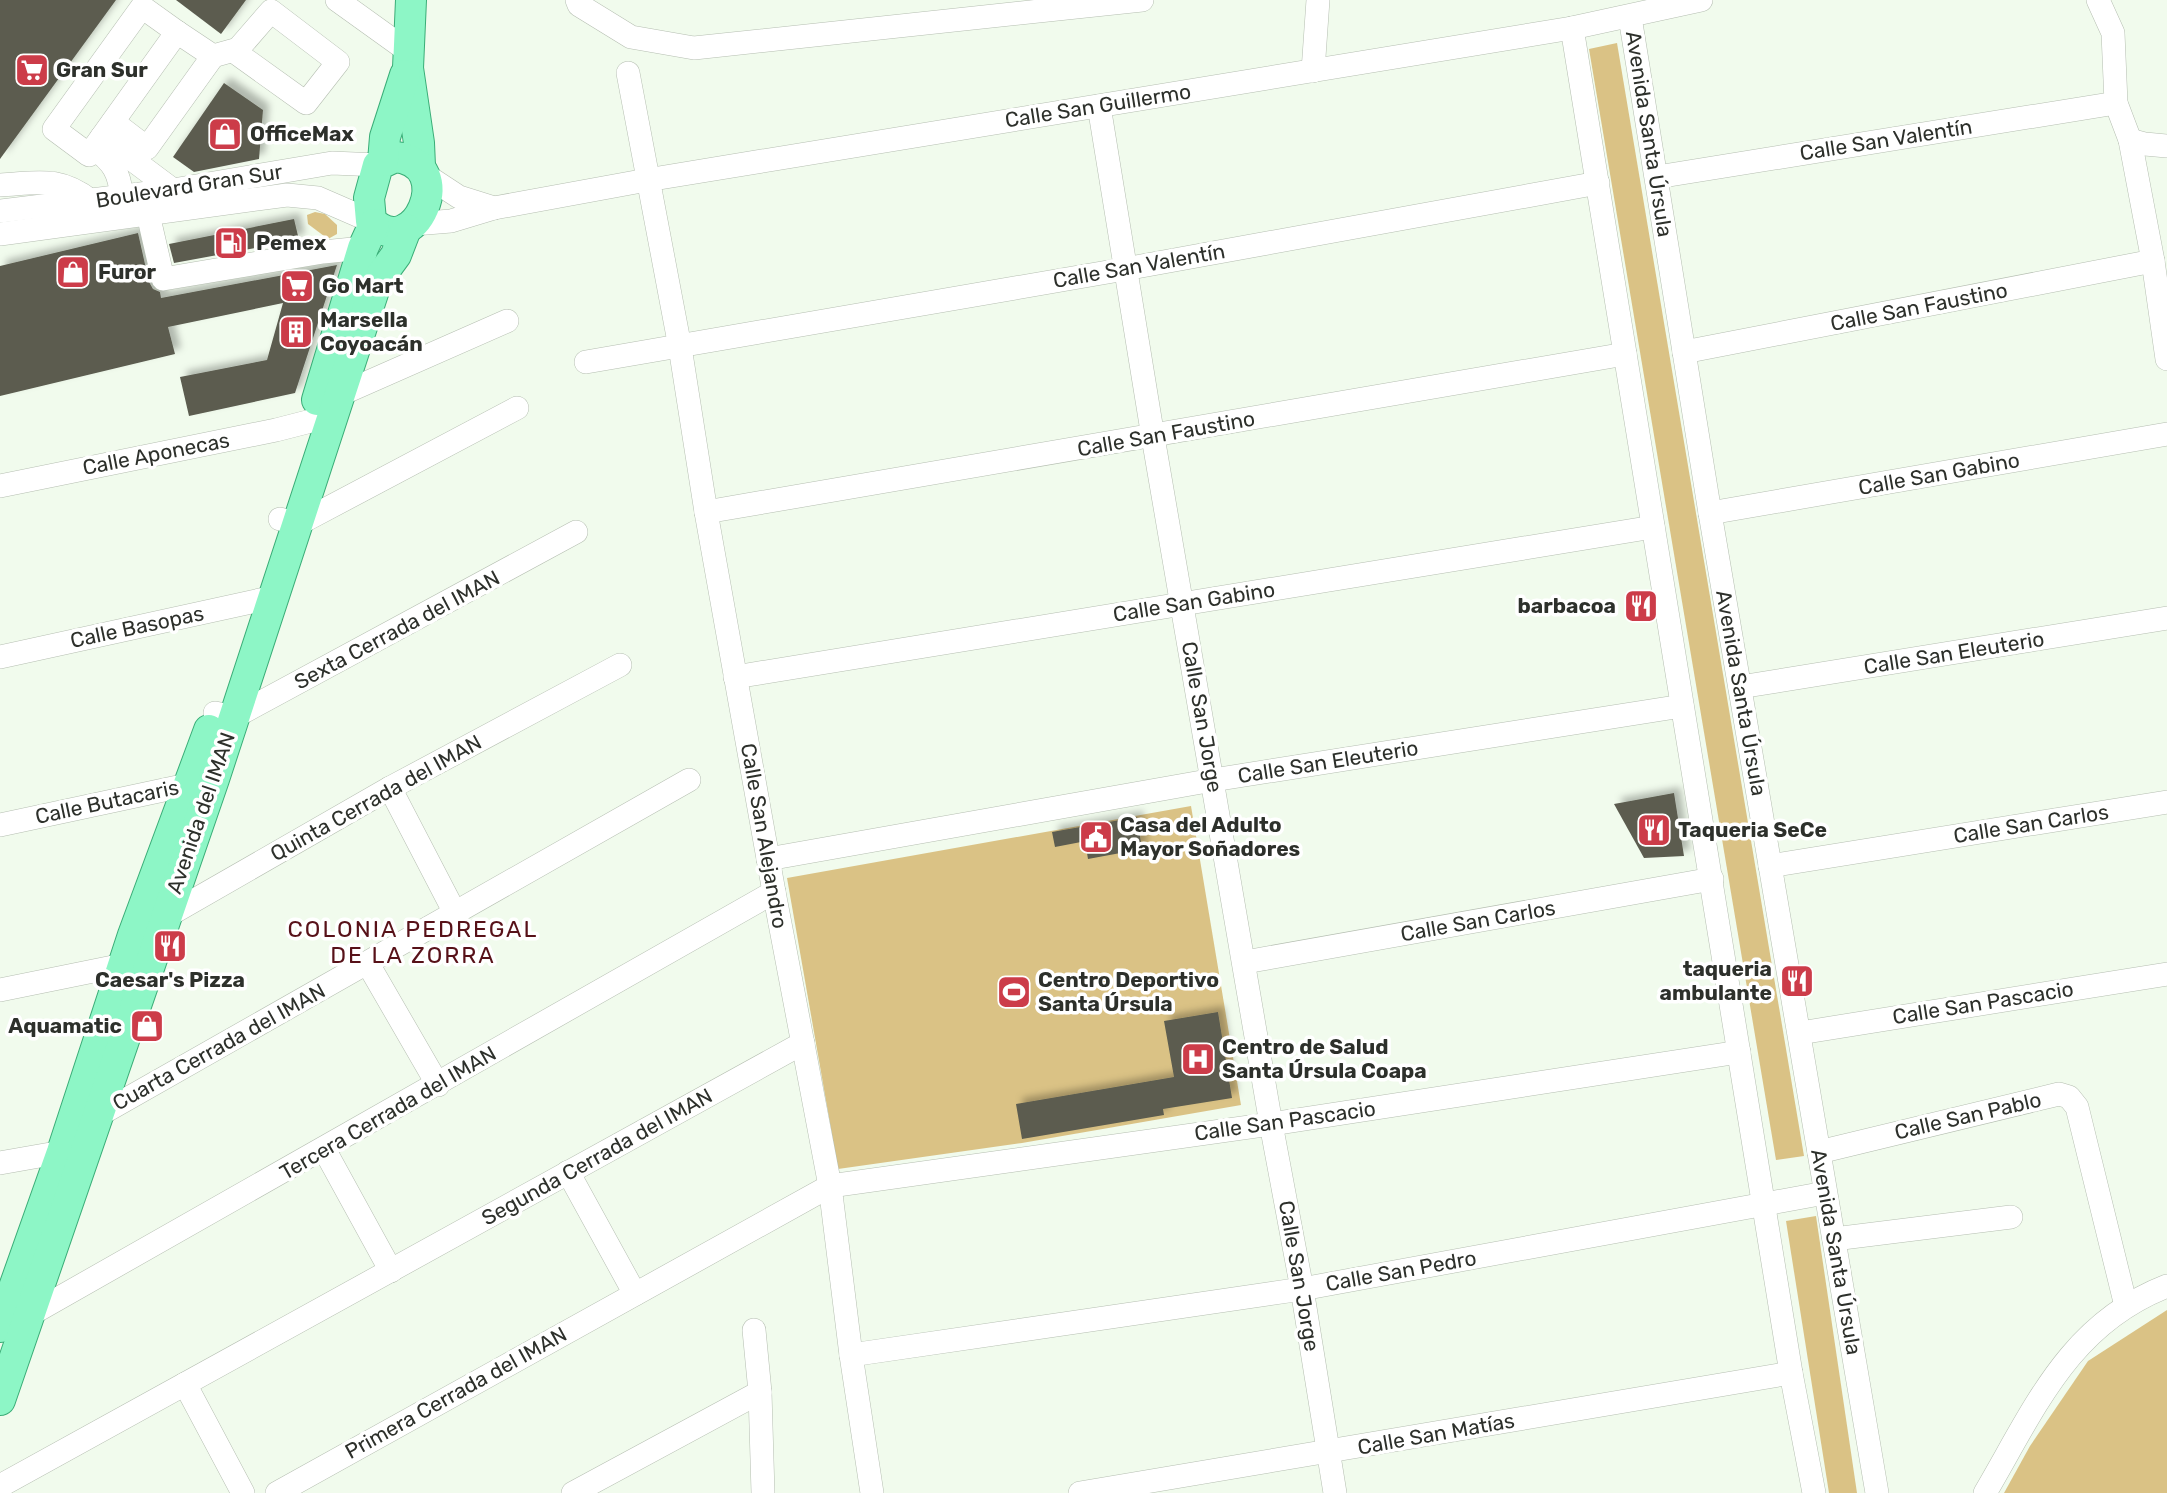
<svg xmlns="http://www.w3.org/2000/svg" width="2167" height="1493" viewBox="0 0 2167 1493" font-family="Rubik,sans-serif">
	<defs>
		<filter id="shadow"><feDropShadow dx="6" dy="-6" stdDeviation="3.5" flood-color="#0004"/></filter>
	</defs>
	<rect width="100%" height="100%" fill="#f1fbed"/>
	<g fill="#dac285">
		<path d="M 1617,43 L 1804,1156 L 1776,1160 L 1589,49 Z"/>
		<path d="M 315,212 L 325,214 L 337,225 L 337,234 L 328,239 L 308,224 L 307,215 Z"/>
		<path d="M 1191,806 L 1241,1105 L 1022,1143 L 838,1169 L 787,878 Z"/>
		<path d="M 1816,1216 L 1857,1493 L 1829,1493 L 1786,1221 Z"/>
		<path d="M 2167,1310 L 2167,1493 L 2004,1493 L 2030,1446 L 2088,1361 Z"/>
	</g>
	<g fill="#5b5c4f" filter="url(#shadow)">
		<path d="M 0,0 L 116,0 L 0,159 Z"/>
		<path d="M 176,0 L 246,0 L 221,34 Z"/>
		<path d="M 224,83 L 263,110 L 259,159 L 194,172 L 173,157 Z"/>
		<path d="M 294,219 L 299,240 L 174,263 L 169,244 Z"/>
		<path d="M 138,233 L 149,282 L 153,289 L 160,292 L 161,298 L 337,265 L 295,393 L 189,416 L 180,377 L 267,360 L 283,303 L 168,327 L 175,354 L 0,396 L 0,266 Z"/>
		<path d="M 1674,793 L 1684,856 L 1644,858 L 1614,804 Z"/>
		<path d="M 1137,817 L 1142,849 L 1088,859 L 1086,847 L 1082,847 L 1081,842 L 1055,847 L 1052,832 Z"/>
		<path d="M 1218,1012 L 1232,1098 L 1163,1109 L 1164,1115 L 1022,1139 L 1016,1104 L 1174,1077 L 1164,1021 Z"/>
	</g>
	<g fill="none" stroke-linecap="round" stroke-linejoin="round">
		<g stroke="#b5beb1" stroke-width="24">
			<g id="minor">
				<path d="M 337,0 L 408,51"/>
				<path d="M 577,0 L 579,5 L 631,37 L 694,48 L 1142,0"/>
				<path d="M 2098,0 L 2113,33 L 2116,103 L 2130,140 L 2153,261 L 2167,359"/>
				<path d="M 142,7 L 177,32 L 89,155 L 54,129 Z"/>
				<path d="M 1630,17 L 1710,513 L 1877,1493"/>
				<path d="M 1572,28 L 1791,1373 L 1814,1493"/>
				<path d="M 177,32 L 213,56 L 238,49 L 271,11 L 338,62 L 306,103 L 239,55 L 238,49"/>
				<path d="M 1313,71 L 1318,0"/>
				<path d="M 628,73 L 680,347 L 706,512 L 774,892 L 830,1186 L 851,1355 L 872,1493"/>
				<path d="M 1099,106 L 1153,437 L 1271,1124 L 1302,1289 L 1335,1493"/>
				<path d="M 113,122 L 147,148 L 213,56"/>
				<path d="M 102,137 L 173,190"/>
				<path d="M 2130,140 L 2145,144 L 2167,146"/>
				<path d="M 94,148 C 114,163 119,172 122,197"/>
				<path d="M 424,174 L 459,197 L 494,208"/>
				<path d="M 1657,177 L 2116,103"/>
				<path d="M 0,185 C 38,183 59,176 91,201"/>
				<path d="M 0,211 L 173,190 L 332,163 L 378,165"/>
				<path d="M 148,214 L 163,279 L 323,252 L 363,248"/>
				<path d="M 414,224 L 451,221 L 494,208 L 647,180 L 1572,28 L 1701,0"/>
				<path d="M 0,234 L 287,195 L 318,198 L 371,221"/>
				<path d="M 1684,352 L 2153,261"/>
				<path d="M 586,362 L 1125,269 L 1598,183"/>
				<path d="M 0,486 L 276,430 L 311,421 L 339,395 L 507,321"/>
				<path d="M 706,512 L 1625,354"/>
				<path d="M 1710,513 L 2167,434"/>
				<path d="M 280,519 L 298,524 L 517,408"/>
				<path d="M 0,657 L 274,597"/>
				<path d="M 735,677 L 1653,527"/>
				<path d="M 1740,687 L 2167,618"/>
				<path d="M 215,713 L 234,717 L 576,532"/>
				<path d="M 390,788 L 455,913"/>
				<path d="M 0,825 L 201,782"/>
				<path d="M 768,859 L 1213,780 L 1682,706"/>
				<path d="M 1770,866 L 2167,802"/>
				<path d="M 160,920 L 390,788 L 620,665"/>
				<path d="M 1245,962 L 1712,879"/>
				<path d="M 368,964 L 438,1085"/>
				<path d="M 0,990 L 123,965 L 137,968"/>
				<path d="M 1800,1033 L 2167,974"/>
				<path d="M 91,1114 L 97,1116 L 689,780"/>
				<path d="M 324,1149 L 391,1271"/>
				<path d="M 1819,1152 L 2059,1094 L 2069,1097 L 2077,1107 L 2126,1306"/>
				<path d="M 0,1163 L 62,1152 L 76,1156"/>
				<path d="M 568,1172 L 635,1294"/>
				<path d="M 1834,1239 L 2011,1217"/>
				<path d="M 24,1318 L 774,892"/>
				<path d="M 754,1330 L 760,1392 L 763,1493"/>
				<path d="M 851,1355 L 1302,1289 L 1825,1193"/>
				<path d="M 185,1384 L 243,1493"/>
				<path d="M 0,1486 L 803,1043"/>
				<path d="M 277,1493 L 830,1186 L 1271,1124 L 1739,1052"/>
				<path d="M 573,1493 L 760,1392"/>
				<path d="M 1080,1493 L 1791,1373"/>
				<path d="M 1985,1493 C 2035,1408 2069,1324 2167,1286"/>
			</g>
		</g>
		<g stroke="#3aad77" stroke-width="32">
			<g id="major">
				<path d="M 411,0 L 408,68 L 419,143 L 420,166"/>
				<path d="M 395,157 C 460,163 414,265 371,221 L 369,198 L 378,165 Z"/>
				<path d="M 383,161 L 385,137 L 405,75"/>
				<path d="M 317,400 L 363,248 L 374,224"/>
				<path d="M 0,1327 L 62,1152 L 133,935 L 209,730"/>
				<path d="M 0,1400 L 214,779 L 377,281 L 396,255 L 406,229"/>
			</g>
		</g>
		<use href="#minor" stroke="#fff" stroke-width="23"/>
		<use href="#major" stroke="#8df6c6" stroke-width="30"/>
	</g>
	<defs>
		<g id="supermarket-square" transform="scale(1.75)"><rect x="-9" y="-9" width="18" height="18" rx="4" fill="#cc3c49" stroke="#fff"/><path d="M-6-5.5h2.5l.6 2H6L4.5 2H-2.5L-4.4-4H-6ZM-1.5 3.2a1.3 1.3 0 1 0 .1 0ZM3 3.2a1.3 1.3 0 1 0 .1 0Z" fill="#fff"/></g>
		<g id="shop-square" transform="scale(1.75)"><rect x="-9" y="-9" width="18" height="18" rx="4" fill="#cc3c49" stroke="#fff"/><path d="M-5-2.5h2.3a2.7 3.5 0 0 1 5.4 0H5L5.5 6h-11ZM-1.5-2.5h3a1.5 2.3 0 0 0-3 0Z" fill="#fff"/></g>
		<g id="fuel-square" transform="scale(1.75)"><rect x="-9" y="-9" width="18" height="18" rx="4" fill="#cc3c49" stroke="#fff"/><path d="M-5.5-6h7V0h2V4h1.3V-2.5L3-4.5l.8-.8L6-3V5H2.5V1h-1V6h-7ZM-4.2-4.7v3.2H.2V-4.7Z" fill="#fff"/></g>
		<g id="building-square" transform="scale(1.75)"><rect x="-9" y="-9" width="18" height="18" rx="4" fill="#cc3c49" stroke="#fff"/><path d="M-4-6H4V6H1V3H-1V6H-4ZM-2.5-4.3h1.7v1.8h-1.7ZM.8-4.3h1.7v1.8H.8ZM-2.5-1h1.7V.8h-1.7ZM.8-1h1.7V.8H.8Z" fill="#fff"/></g>
		<g id="restaurant-square" transform="scale(1.75)"><rect x="-9" y="-9" width="18" height="18" rx="4" fill="#cc3c49" stroke="#fff"/><path d="M-5-6h1v4h1v-4h1v4h1v-4h1v5L-1.5 .5V6h-2V.5L-5-1ZM5-6V6H3V1.5H1.5Q1.5-4 5-6Z" fill="#fff"/></g>
		<g id="civic-square" transform="scale(1.75)"><rect x="-9" y="-9" width="18" height="18" rx="4" fill="#cc3c49" stroke="#fff"/><path d="M-.6-6.5H3V-4.5H.6V-3L4-1V1h2V6H-6V1h2V-1L-.6-3ZM-1.2 2.5V6h2.4V2.5Z" fill="#fff"/></g>
		<g id="stadium-square" transform="scale(1.75)"><rect x="-9" y="-9" width="18" height="18" rx="4" fill="#cc3c49" stroke="#fff"/><path d="M0-5a6.5 5 0 1 0 0 10a6.5 5 0 1 0 0-10ZM-3.5-1.8h7v3.6h-7Z" fill="#fff"/></g>
		<g id="hospital-square" transform="scale(1.75)"><rect x="-9" y="-9" width="18" height="18" rx="4" fill="#cc3c49" stroke="#fff"/><path d="M-5-5h3v3.5h4V-5h3V5h-3V1.5h-4V5h-3Z" fill="#fff"/></g>
	</defs>
	<g fill-rule="evenodd">
		<use href="#supermarket-square" x="32" y="70"/>
		<use href="#shop-square" x="225" y="134"/>
		<use href="#fuel-square" x="231" y="243"/>
		<use href="#shop-square" x="73" y="272"/>
		<use href="#supermarket-square" x="297" y="286"/>
		<use href="#building-square" x="296" y="332"/>
		<use href="#restaurant-square" x="1641" y="606"/>
		<use href="#restaurant-square" x="1654" y="830"/>
		<use href="#civic-square" x="1096" y="837"/>
		<use href="#restaurant-square" x="170" y="946"/>
		<use href="#restaurant-square" x="1797" y="981"/>
		<use href="#stadium-square" x="1014" y="992"/>
		<use href="#shop-square" x="147" y="1026"/>
		<use href="#hospital-square" x="1198" y="1059"/>
	</g>
	<g text-anchor="middle" stroke-width="7" stroke-linejoin="round" paint-order="stroke">
		<g font-size="21" font-weight="bold" fill="#2d302b" stroke="#fff" text-anchor="start">
			<text x="56" y="77">Gran Sur</text>
			<text x="250" y="141">OfficeMax</text>
			<text x="256" y="250">Pemex</text>
			<text x="98" y="279">Furor</text>
			<text x="322" y="293">Go Mart</text>
			<text x="320" y="327">Marsella<tspan x="320" dy="24">Coyoacán</tspan></text>
			<text x="1616" y="613" text-anchor="end">barbacoa</text>
			<text x="1120" y="832">Casa del Adulto<tspan x="1120" dy="24">Mayor Soñadores</tspan></text>
			<text x="1678" y="837">Taqueria SeCe</text>
			<text x="1772" y="976" text-anchor="end">taqueria<tspan x="1772" dy="24">ambulante</tspan></text>
			<text x="170" y="987" text-anchor="middle">Caesar's Pizza</text>
			<text x="1038" y="987">Centro Deportivo<tspan x="1038" dy="24">Santa Úrsula</tspan></text>
			<text x="122" y="1033" text-anchor="end">Aquamatic</text>
			<text x="1222" y="1054">Centro de Salud<tspan x="1222" dy="24">Santa Úrsula Coapa</tspan></text>
		</g>
		<g font-size="21" fill="#2d302b" stroke="#fff">
			<text transform="translate(1098 106) rotate(-9)" y="7">Calle San Guillermo</text>
			<text transform="translate(1649 134) rotate(81)" y="7">Avenida Santa Úrsula</text>
			<text transform="translate(1886 140) rotate(-9)" y="7">Calle San Valentín</text>
			<text transform="translate(189 186) rotate(-9)" y="7">Boulevard Gran Sur</text>
			<text transform="translate(1139 266) rotate(-10)" y="7">Calle San Valentín</text>
			<text transform="translate(1919 307) rotate(-11)" y="7">Calle San Faustino</text>
			<text transform="translate(1166 434) rotate(-10)" y="7">Calle San Faustino</text>
			<text transform="translate(156 454) rotate(-11)" y="7">Calle Aponecas</text>
			<text transform="translate(1939 474) rotate(-10)" y="7">Calle San Gabino</text>
			<text transform="translate(1194 602) rotate(-9)" y="7">Calle San Gabino</text>
			<text transform="translate(137 627) rotate(-12)" y="7">Calle Basopas</text>
			<text transform="translate(397 630) rotate(-28)" y="7">Sexta Cerrada del IMAN</text>
			<text transform="translate(1954 653) rotate(-9)" y="7">Calle San Eleuterio</text>
			<text transform="translate(1741 693) rotate(80)" y="7">Avenida Santa Úrsula</text>
			<text transform="translate(1202 717) rotate(80)" y="7">Calle San Jorge</text>
			<text transform="translate(1328 762) rotate(-9)" y="7">Calle San Eleuterio</text>
			<text transform="translate(376 798) rotate(-29)" y="7">Quinta Cerrada del IMAN</text>
			<text transform="translate(107 802) rotate(-12)" y="7">Calle Butacaris</text>
			<text transform="translate(201 813) rotate(-71)" y="7">Avenida del IMAN</text>
			<text transform="translate(2031 824) rotate(-9)" y="7">Calle San Carlos</text>
			<text transform="translate(764 836) rotate(80)" y="7">Calle San Alejandro</text>
			<text transform="translate(1478 921) rotate(-10)" y="7">Calle San Carlos</text>
			<text transform="translate(1983 1003) rotate(-9)" y="7">Calle San Pascacio</text>
			<text transform="translate(219 1047) rotate(-29)" y="7">Cuarta Cerrada del IMAN</text>
			<text transform="translate(388 1113) rotate(-30)" y="7">Tercera Cerrada del IMAN</text>
			<text transform="translate(1968 1116) rotate(-13)" y="7">Calle San Pablo</text>
			<text transform="translate(1285 1121) rotate(-8)" y="7">Calle San Pascacio</text>
			<text transform="translate(597 1157) rotate(-29)" y="7">Segunda Cerrada del IMAN</text>
			<text transform="translate(1836 1252) rotate(80)" y="7">Avenida Santa Úrsula</text>
			<text transform="translate(1401 1271) rotate(-10)" y="7">Calle San Pedro</text>
			<text transform="translate(1299 1276) rotate(80)" y="7">Calle San Jorge</text>
			<text transform="translate(456 1393) rotate(-29)" y="7">Primera Cerrada del IMAN</text>
			<text transform="translate(1436 1434) rotate(-10)" y="7">Calle San Matías</text>
		</g>
		<g font-size="23" letter-spacing="2" fill="#571118" stroke="#fff">
			<text x="413" y="937">COLONIA PEDREGAL<tspan x="413" dy="26">DE LA ZORRA</tspan></text>
		</g>
	</g>
</svg>
